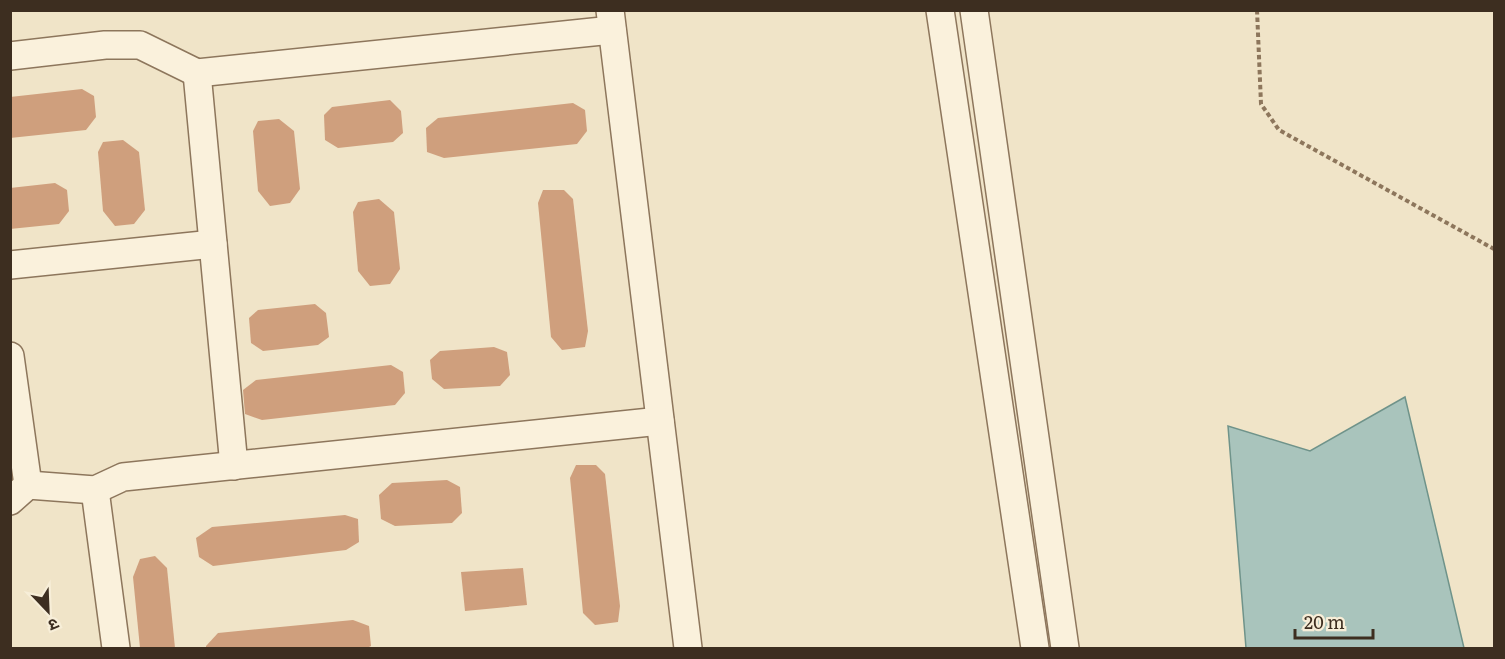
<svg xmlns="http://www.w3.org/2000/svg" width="1505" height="659" viewBox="0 0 1505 659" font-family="Literata,'Noto Sans Devanagari',serif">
	<rect width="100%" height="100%" fill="#f0e4c8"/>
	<path fill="#a9c4bc" stroke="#6f938a" stroke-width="1.5" d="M 1405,397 L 1464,648 L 1246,648 L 1228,426 L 1310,451 Z"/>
	<g fill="#cf9f7d">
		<path d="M 82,89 L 94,96 L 96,117 L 86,130 L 10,138 L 10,97 Z"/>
		<path d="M 390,100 L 401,111 L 403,133 L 393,142 L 338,148 L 325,140 L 324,115 L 332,107 Z"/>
		<path d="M 573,103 L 585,110 L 587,131 L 577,144 L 444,158 L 427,152 L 426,128 L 438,118 Z"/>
		<path d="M 279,119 L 294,131 L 300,189 L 290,203 L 270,206 L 258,191 L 253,131 L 258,121 Z"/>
		<path d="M 123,140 L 139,152 L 145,210 L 134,224 L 115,226 L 103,211 L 98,152 L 103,142 Z"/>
		<path d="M 55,183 L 67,190 L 69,211 L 59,224 L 10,229 L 10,188 Z"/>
		<path d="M 543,190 L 564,190 L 573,199 L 588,331 L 585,347 L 562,350 L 551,337 L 538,203 Z"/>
		<path d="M 379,199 L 394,212 L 400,269 L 390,284 L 370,286 L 358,271 L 353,212 L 358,202 Z"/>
		<path d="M 315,304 L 326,313 L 329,337 L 318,345 L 263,351 L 251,343 L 249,318 L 258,310 Z"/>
		<path d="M 494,347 L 507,352 L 510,375 L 500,386 L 444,389 L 432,379 L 430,360 L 440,351 Z"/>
		<path d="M 391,365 L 403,372 L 405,393 L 395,405 L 262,420 L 245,414 L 243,390 L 256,380 Z"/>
		<path d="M 576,465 L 596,465 L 605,474 L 620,606 L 618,622 L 595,625 L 583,613 L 570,478 Z"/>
		<path d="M 447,480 L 460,487 L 462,513 L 452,523 L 395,526 L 381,519 L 379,495 L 392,483 Z"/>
		<path d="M 345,515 L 358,519 L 359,542 L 346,550 L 213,566 L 199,557 L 196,538 L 212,527 Z"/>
		<path d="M 155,556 L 167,568 L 175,648 L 140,648 L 133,577 L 140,559 Z"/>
		<path d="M 523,568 L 527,605 L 465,611 L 461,572 Z"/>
		<path d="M 353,620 L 369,626 L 371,646 L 367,648 L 206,648 L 206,646 L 218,633 Z"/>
	</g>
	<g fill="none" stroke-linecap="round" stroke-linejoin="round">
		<g stroke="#8d765c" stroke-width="30">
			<g id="minor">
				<path d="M 610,10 L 688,648"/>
				<path d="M 940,10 L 1035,648"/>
				<path d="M 974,10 L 1065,648"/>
				<path d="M 10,56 L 105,45 L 140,45 L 197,73 L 612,30"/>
				<path d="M 197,73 L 234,466"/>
				<path d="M 10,265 L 213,244"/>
				<path d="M 10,356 L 28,485"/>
				<path d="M 95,490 L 116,648"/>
				<path d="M 10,501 L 28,485 L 95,490 L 123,477 L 660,421"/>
			</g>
		</g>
		<path stroke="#8d765c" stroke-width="4" stroke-dasharray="4.5 3" stroke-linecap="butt" d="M 1257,10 L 1261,104 L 1279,130 L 1494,249"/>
		<use href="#minor" stroke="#faf1dc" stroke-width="27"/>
	</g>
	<rect width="1505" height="659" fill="none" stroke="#3d2e20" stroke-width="24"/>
	<g transform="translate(48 611) rotate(157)" stroke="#f7eed8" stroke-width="4.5" paint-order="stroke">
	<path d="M0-4.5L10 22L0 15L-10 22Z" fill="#3d2e20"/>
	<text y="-9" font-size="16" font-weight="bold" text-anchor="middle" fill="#3d2e20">उ</text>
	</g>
	<path d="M1295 629v9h78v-9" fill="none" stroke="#3d2e20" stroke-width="3"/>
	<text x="1304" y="629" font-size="18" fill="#3d2e20" stroke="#f7eed8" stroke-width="4.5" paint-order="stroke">20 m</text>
</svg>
